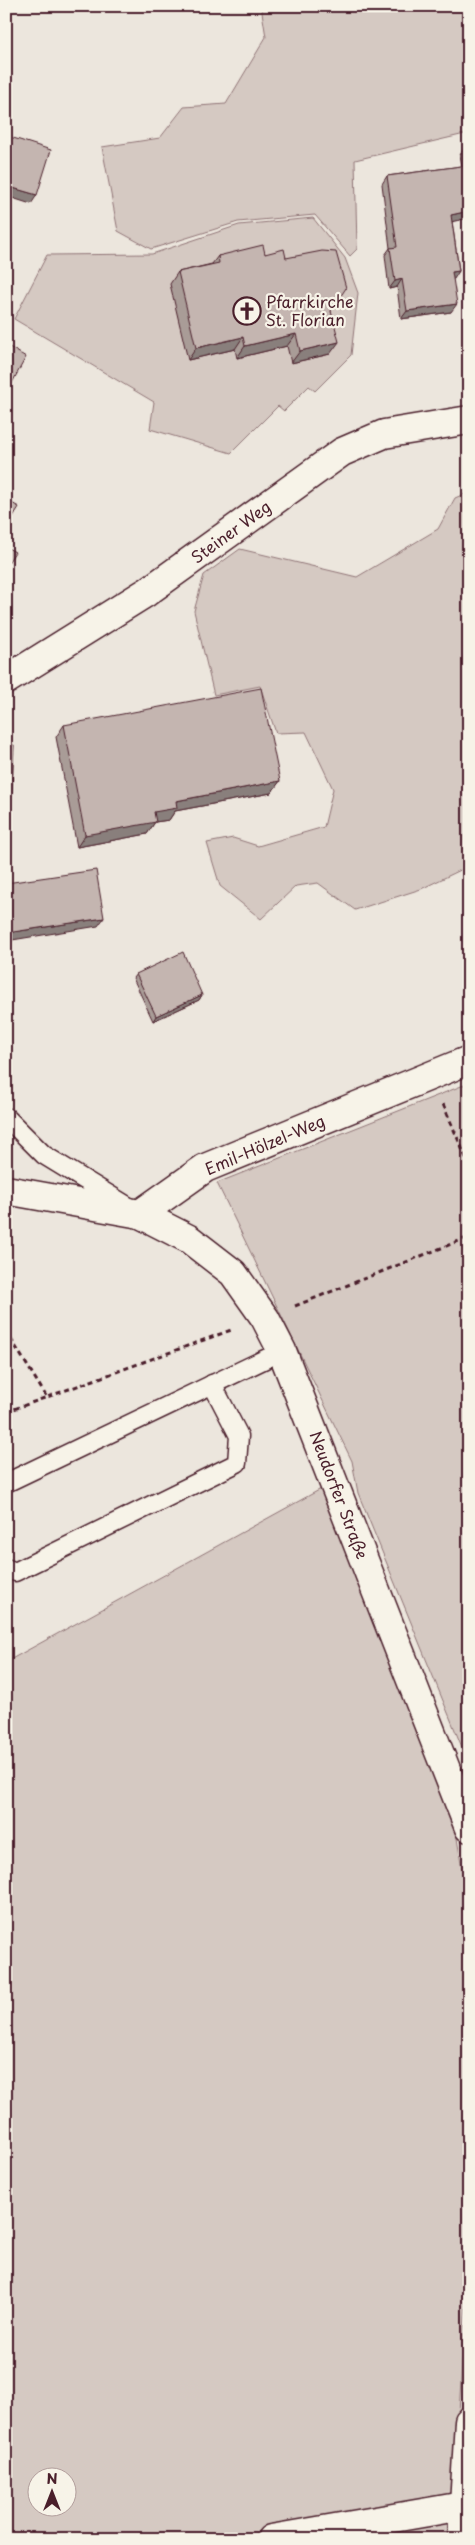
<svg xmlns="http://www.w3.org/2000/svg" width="475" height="2545" viewBox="0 0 475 2545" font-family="'Playpen Sans',sans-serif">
	<rect width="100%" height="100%" fill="#ece6dd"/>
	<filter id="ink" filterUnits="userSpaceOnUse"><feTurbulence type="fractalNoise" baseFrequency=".02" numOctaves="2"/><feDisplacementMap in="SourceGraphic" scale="10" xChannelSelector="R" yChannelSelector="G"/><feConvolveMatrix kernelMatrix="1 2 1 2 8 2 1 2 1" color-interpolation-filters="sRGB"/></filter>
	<g filter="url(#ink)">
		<g fill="#d5c9c2" stroke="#907476" fill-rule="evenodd">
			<path d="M 261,6 L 469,6 L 469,133 L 355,160 L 357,249 L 350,256 L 315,215 L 238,222 L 151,249 L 118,231 L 102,147 L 160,138 L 184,107 L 226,104 L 266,37 Z"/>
			<path d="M 313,218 L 345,258 L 358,293 L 351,355 L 315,391 L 309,386 L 284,411 L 278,406 L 231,453 L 150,429 L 154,402 L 14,319 L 47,255 L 152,254 L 239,225 Z"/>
			<path d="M 469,492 L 469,866 L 421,889 L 355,910 L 318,883 L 296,886 L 261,919 L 220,886 L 207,843 L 233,838 L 258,846 L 324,827 L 333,789 L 306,732 L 276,733 L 260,686 L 214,695 L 194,611 L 204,575 L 240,549 L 357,577 L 438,529 L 455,498 Z"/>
			<path d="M 469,1083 L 469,1769 L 464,1752 L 358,1493 L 352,1461 L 217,1183 Z"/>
			<path d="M 321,1489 L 434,1758 L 456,1832 L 468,1906 L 469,2253 L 451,2539 L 6,2539 L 6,1662 ZM 38,2478 L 68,2478 L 68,2508 L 38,2508 Z"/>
		</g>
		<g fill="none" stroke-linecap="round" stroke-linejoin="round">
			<g stroke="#4a1f2b" stroke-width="21">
				<g id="lane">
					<path d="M 6,1117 L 44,1155 L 129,1207"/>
					<path d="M 6,1483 L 282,1351"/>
					<path d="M 6,1568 L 15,1572 L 237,1463 L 239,1436 L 212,1384"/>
				</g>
			</g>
			<g stroke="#4a1f2b" stroke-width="31">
				<g id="street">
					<path d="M 6,680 L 147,592 L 342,452 L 384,434 L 469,420"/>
					<path d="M 6,1190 L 140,1214 L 189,1239 L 233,1273 L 265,1318 L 282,1351 L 469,1828"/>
					<path d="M 140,1214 L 205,1168 L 469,1060"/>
					<path d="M 271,2539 L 463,2506"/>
					<path d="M 462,2539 L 469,2421"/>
				</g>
			</g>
			<g stroke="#4a1f2b" stroke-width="3" stroke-dasharray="5 4" stroke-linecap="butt">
				<path d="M 443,1104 L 469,1165"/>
				<path d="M 295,1306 L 469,1237"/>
				<path d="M 6,1331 L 46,1396"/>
				<path d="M 6,1412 L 234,1329"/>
			</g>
			<use href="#lane" stroke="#f7f3e8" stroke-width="18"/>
			<use href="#street" stroke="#f7f3e8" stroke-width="28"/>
		</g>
		<g fill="#a99c97" stroke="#4a1f2b">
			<path d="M 469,146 L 469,218 L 452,221 L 459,271 L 453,279 L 451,312 L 401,319 L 397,287 L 389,289 L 385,255 L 390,248 L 382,184 L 387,176 L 462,166 L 460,155 L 465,147 Z"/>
			<path d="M 265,254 L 286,258 L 331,311 L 330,354 L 291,363 L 287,346 L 237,358 L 235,349 L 188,360 L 170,284 L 178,272 L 212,264 L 218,256 Z"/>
			<path d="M 64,725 L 280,781 L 271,793 L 175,811 L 169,820 L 155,822 L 147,834 L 77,847 L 56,737 Z"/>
			<path d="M 136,974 L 202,995 L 199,1000 L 153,1021 L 133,978 Z"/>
		</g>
		<g fill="#897f7b" stroke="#4a1f2b">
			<path d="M 6,186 L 37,195 L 31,204 L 6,196 Z"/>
			<path d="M 469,211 L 469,218 L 446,223 L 451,215 Z"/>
			<path d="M 459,271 L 454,279 L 447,280 L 452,272 Z"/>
			<path d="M 402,279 L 397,287 L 389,289 L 395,281 Z"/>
			<path d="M 457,304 L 451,312 L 401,319 L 407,311 Z"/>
			<path d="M 296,334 L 287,346 L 237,358 L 245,346 Z"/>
			<path d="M 243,337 L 235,349 L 188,360 L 196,348 Z"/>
			<path d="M 339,342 L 330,354 L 291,363 L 300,351 Z"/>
			<path d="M 280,781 L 271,793 L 175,811 L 169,820 L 155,822 L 147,834 L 77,847 L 85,835 L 154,812 L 176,801 Z"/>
			<path d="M 104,918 L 98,926 L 6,941 L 6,935 L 7,933 Z"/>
			<path d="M 202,995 L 199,1000 L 153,1021 L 156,1016 Z"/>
		</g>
		<g fill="#c4b5b0" stroke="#4a1f2b">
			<path d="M 7,136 L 51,150 L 37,195 L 6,186 Z"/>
			<path d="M 469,146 L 469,161 L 465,147 Z"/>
			<path d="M 469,165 L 469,211 L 451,215 L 459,271 L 452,272 L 457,304 L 407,311 L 402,279 L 395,281 L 390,248 L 397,247 L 387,176 Z"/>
			<path d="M 263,245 L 265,254 L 284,249 L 286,258 L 322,251 L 336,252 L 346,288 L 331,311 L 339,342 L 300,351 L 296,334 L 245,346 L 243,337 L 196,348 L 178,272 L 219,263 L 218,256 Z"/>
			<path d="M 6,345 L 26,357 L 6,394 Z"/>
			<path d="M 6,500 L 19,507 L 6,528 Z"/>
			<path d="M 6,547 L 15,552 L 6,566 Z"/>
			<path d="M 261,688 L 280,781 L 176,801 L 177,808 L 154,812 L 156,822 L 85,835 L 64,725 Z"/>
			<path d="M 6,745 L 14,745 L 9,860 L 6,860 Z"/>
			<path d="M 96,870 L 104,918 L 7,933 L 6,926 L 6,883 Z"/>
			<path d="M 183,952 L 202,995 L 156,1016 L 136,974 Z"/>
		</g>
	</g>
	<defs>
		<g id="church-ring" transform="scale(1.4375)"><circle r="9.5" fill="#f7f3e8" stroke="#4a1f2b" stroke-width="1.5"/><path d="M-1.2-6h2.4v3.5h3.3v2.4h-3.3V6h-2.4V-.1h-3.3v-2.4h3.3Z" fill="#4a1f2b"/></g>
	</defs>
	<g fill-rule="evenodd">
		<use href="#church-ring" x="247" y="311"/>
	</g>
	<g text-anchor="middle" stroke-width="4.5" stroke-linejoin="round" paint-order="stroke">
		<g font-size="16" fill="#4a1f2b" stroke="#f7f3e8" text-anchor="start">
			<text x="266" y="308">Pfarrkirche<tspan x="266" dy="18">St. Florian</tspan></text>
		</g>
		<g font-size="16" fill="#4a1f2b" stroke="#f7f3e8">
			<text transform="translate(231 532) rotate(-36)" y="6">Steiner Weg</text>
			<text transform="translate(265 1145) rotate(-23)" y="6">Emil-Hölzel-Weg</text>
			<text transform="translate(339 1495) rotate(69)" y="6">Neudorfer Straße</text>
		</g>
	</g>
	<rect width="475" height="2545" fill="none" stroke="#f7f3e8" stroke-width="25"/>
	<rect x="12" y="12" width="450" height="2520" fill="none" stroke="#4a1f2b" stroke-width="2" filter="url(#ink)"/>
	<g transform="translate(52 2492)"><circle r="24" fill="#f7f3e8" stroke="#b29e9c"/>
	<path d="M0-4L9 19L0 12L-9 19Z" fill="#4a1f2b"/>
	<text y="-8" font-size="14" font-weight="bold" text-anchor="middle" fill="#4a1f2b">N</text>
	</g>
</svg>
